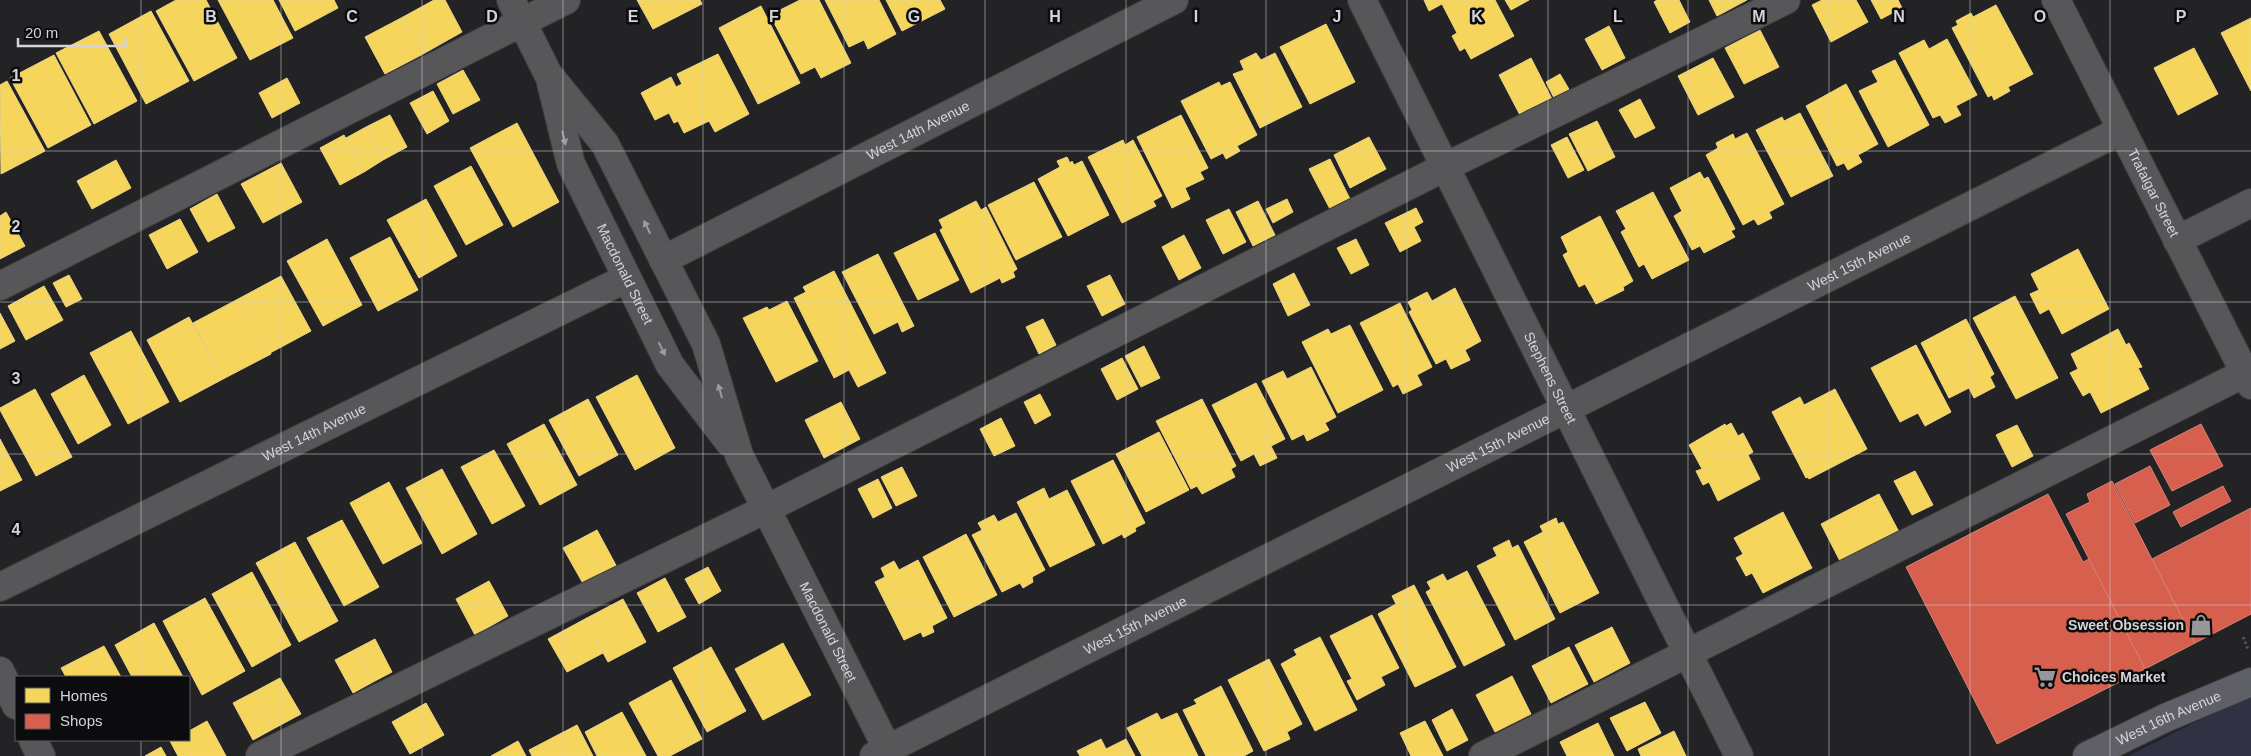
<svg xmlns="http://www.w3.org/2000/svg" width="2251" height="756" viewBox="0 0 2251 756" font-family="Arial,sans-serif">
	<rect width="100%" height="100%" fill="#232326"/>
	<path fill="#303143" d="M 2251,698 L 2251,756 L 2128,756 L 2202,719 Z"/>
	<g fill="#f6d55c" stroke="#ecd582">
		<path d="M 176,0 L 206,0 L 237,58 L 194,81 L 156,11 Z"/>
		<path d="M 218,0 L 273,0 L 293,38 L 250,60 Z"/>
		<path d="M 279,0 L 334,0 L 338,8 L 295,31 Z"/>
		<path d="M 434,0 L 445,0 L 462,32 L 423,54 L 403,17 Z"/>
		<path d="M 637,0 L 700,0 L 702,4 L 653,29 Z"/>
		<path d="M 800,0 L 819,0 L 851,63 L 821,78 L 815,67 L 801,74 L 770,15 Z"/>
		<path d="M 825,0 L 879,0 L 896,34 L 868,49 L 864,40 L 849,47 Z"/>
		<path d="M 886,0 L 940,0 L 945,9 L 902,31 Z"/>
		<path d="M 1424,0 L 1495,0 L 1514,36 L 1471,59 L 1465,48 L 1460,51 L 1452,36 L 1457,33 L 1442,4 L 1429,11 Z"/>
		<path d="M 1505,0 L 1529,0 L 1511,10 Z"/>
		<path d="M 1657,0 L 1679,0 L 1690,22 L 1670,33 L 1654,2 Z"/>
		<path d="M 1709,0 L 1747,0 L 1717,16 Z"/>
		<path d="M 1822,0 L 1856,0 L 1868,22 L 1831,42 L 1812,5 Z"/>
		<path d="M 1871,0 L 1898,0 L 1902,8 L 1881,19 Z"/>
		<path d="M 1996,5 L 2033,74 L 2008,87 L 2010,91 L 1994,100 L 1992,95 L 1988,97 L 1952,28 L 1958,25 L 1956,21 L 1971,13 L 1973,17 Z"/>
		<path d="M 761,6 L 800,83 L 758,104 L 719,28 Z"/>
		<path d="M 151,11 L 189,81 L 146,104 L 109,34 Z"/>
		<path d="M 403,17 L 423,54 L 385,74 L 365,37 Z"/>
		<path d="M 2251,18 L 2251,91 L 2221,33 Z"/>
		<path d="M 1326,24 L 1355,82 L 1310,104 L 1280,47 Z"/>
		<path d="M 1609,26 L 1625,58 L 1602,70 L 1585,39 Z"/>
		<path d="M 1760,30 L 1779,67 L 1744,84 L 1725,48 Z"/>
		<path d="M 99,31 L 137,101 L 94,124 L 56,53 Z"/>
		<path d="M 1947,39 L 1977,95 L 1956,106 L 1961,115 L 1945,123 L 1940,115 L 1933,118 L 1899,53 L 1924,40 L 1929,49 Z"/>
		<path d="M 2194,48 L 2218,94 L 2178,115 L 2154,68 Z"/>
		<path d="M 1256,53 L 1261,60 L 1275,53 L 1302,107 L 1260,128 L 1233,74 L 1244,70 L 1240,61 Z"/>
		<path d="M 718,54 L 749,114 L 715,132 L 709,121 L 684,133 L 678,121 L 674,123 L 669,113 L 655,120 L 641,93 L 671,77 L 676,87 L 682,84 L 677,74 Z"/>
		<path d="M 54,55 L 91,125 L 48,148 L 10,78 Z"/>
		<path d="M 1531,58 L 1553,101 L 1521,117 L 1499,75 Z"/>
		<path d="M 1713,58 L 1734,97 L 1698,115 L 1678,76 Z"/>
		<path d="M 1895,60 L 1929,125 L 1888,147 L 1859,91 L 1878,82 L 1872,71 Z"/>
		<path d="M 463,70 L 480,100 L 453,114 L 437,84 Z"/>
		<path d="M 1560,74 L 1570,91 L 1554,98 L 1546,82 Z"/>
		<path d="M 287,78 L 300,103 L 272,118 L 259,93 Z"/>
		<path d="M 7,81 L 45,151 L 1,174 L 0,85 Z"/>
		<path d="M 1219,82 L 1221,86 L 1230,82 L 1257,135 L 1237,146 L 1240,151 L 1226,159 L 1223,153 L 1211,159 L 1181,101 Z"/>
		<path d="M 1846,84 L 1878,144 L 1858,155 L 1862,162 L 1848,170 L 1844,163 L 1837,166 L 1806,106 Z"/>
		<path d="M 433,91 L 449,121 L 427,134 L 410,103 Z"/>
		<path d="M 1640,99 L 1655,128 L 1635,138 L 1619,110 Z"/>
		<path d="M 1800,113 L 1833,176 L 1791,197 L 1756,130 L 1782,117 L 1784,121 Z"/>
		<path d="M 390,115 L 407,147 L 383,160 L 366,127 Z"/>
		<path d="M 1181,115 L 1208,168 L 1200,172 L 1204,179 L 1185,188 L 1190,199 L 1172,208 L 1137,137 Z"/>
		<path d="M 1597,121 L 1615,157 L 1588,171 L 1569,134 Z"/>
		<path d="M 517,123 L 559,202 L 513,227 L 470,148 Z"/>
		<path d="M 366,127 L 383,160 L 364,172 L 346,138 Z"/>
		<path d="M 1747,133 L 1784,204 L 1769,212 L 1772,218 L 1758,225 L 1754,219 L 1743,225 L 1706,155 L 1718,148 L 1716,143 L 1733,134 L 1735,139 Z"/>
		<path d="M 344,135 L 364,172 L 340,185 L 320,148 Z"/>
		<path d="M 1369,137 L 1386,169 L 1350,188 L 1334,155 Z"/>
		<path d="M 1567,137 L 1584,170 L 1568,178 L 1551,145 Z"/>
		<path d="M 1123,140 L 1125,145 L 1133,140 L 1162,196 L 1153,201 L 1156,206 L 1122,223 L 1088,157 Z"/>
		<path d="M 1067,157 L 1070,163 L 1072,161 L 1074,165 L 1082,161 L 1109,215 L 1068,236 L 1038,179 L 1060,167 L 1057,161 Z"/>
		<path d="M 1330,159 L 1350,199 L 1330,209 L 1309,169 Z"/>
		<path d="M 116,160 L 131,188 L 92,209 L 77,181 Z"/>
		<path d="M 281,163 L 302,202 L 263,223 L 241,184 Z"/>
		<path d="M 471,166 L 503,225 L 466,245 L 434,186 Z"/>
		<path d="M 1700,172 L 1704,179 L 1708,177 L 1735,229 L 1731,231 L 1735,237 L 1704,253 L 1700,246 L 1692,250 L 1674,216 L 1682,211 L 1670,188 Z"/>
		<path d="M 1034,182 L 1062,237 L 1016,260 L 988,205 Z"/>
		<path d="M 1653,192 L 1689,260 L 1652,279 L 1644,264 L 1639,267 L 1621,232 L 1626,229 L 1616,211 Z"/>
		<path d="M 217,194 L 235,228 L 208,242 L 190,209 Z"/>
		<path d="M 426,199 L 457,256 L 419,278 L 387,220 Z"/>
		<path d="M 1287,199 L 1293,212 L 1273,223 L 1266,209 Z"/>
		<path d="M 976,201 L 981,210 L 986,207 L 1017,269 L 1013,272 L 1015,277 L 1002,283 L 1000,278 L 971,293 L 940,230 L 943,228 L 939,220 Z"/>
		<path d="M 1258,201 L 1275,235 L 1253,246 L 1236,212 Z"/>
		<path d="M 1416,208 L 1423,222 L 1414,227 L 1421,241 L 1400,252 L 1385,223 Z"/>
		<path d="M 1229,209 L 1246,242 L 1223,254 L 1206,220 Z"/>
		<path d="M 6,212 L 25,246 L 0,259 L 0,216 Z"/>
		<path d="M 1600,216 L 1633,281 L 1623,287 L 1624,290 L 1596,304 L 1585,284 L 1579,287 L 1563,255 L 1568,252 L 1561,237 Z"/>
		<path d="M 180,219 L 198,252 L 167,269 L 149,235 Z"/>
		<path d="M 935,233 L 959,280 L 918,300 L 894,253 Z"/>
		<path d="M 1184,235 L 1201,268 L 1179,280 L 1162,247 Z"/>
		<path d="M 390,237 L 418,290 L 378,311 L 350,258 Z"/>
		<path d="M 327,239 L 362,305 L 323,326 L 287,261 Z"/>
		<path d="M 1356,239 L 1369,265 L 1351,274 L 1337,248 Z"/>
		<path d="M 2078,249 L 2109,309 L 2062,334 L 2049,309 L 2040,314 L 2030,294 L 2039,290 L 2031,274 Z"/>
		<path d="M 878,254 L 914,326 L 902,332 L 898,322 L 874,334 L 842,272 Z"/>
		<path d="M 834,271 L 886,373 L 858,387 L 849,370 L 834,378 L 794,298 L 806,292 L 803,287 Z"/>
		<path d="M 1294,273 L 1310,305 L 1288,316 L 1273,284 Z"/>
		<path d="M 69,275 L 82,299 L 66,307 L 53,283 Z"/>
		<path d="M 1110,275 L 1125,304 L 1102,316 L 1087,286 Z"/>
		<path d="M 281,276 L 311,331 L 270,353 L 240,298 Z"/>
		<path d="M 44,286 L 63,320 L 26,340 L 8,306 Z"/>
		<path d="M 1455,288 L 1481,341 L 1465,350 L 1470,360 L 1451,369 L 1446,359 L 1436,364 L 1409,312 L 1412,310 L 1408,302 L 1427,292 L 1432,301 Z"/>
		<path d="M 2015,296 L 2058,378 L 2016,399 L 1973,318 Z"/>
		<path d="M 240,298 L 271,354 L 223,379 L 193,323 Z"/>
		<path d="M 787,301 L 818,361 L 776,382 L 743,318 L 767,307 L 769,310 Z"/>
		<path d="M 1400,303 L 1432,367 L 1417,375 L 1422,385 L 1403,394 L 1398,384 L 1393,387 L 1360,323 Z"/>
		<path d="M 0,313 L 15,341 L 0,349 Z"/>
		<path d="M 189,317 L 223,379 L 180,402 L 147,340 Z"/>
		<path d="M 1043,319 L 1056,345 L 1039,354 L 1026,327 Z"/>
		<path d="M 1966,319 L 1994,374 L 1990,377 L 1995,387 L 1974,398 L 1969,388 L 1949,398 L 1921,343 Z"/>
		<path d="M 1350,325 L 1383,390 L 1338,413 L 1302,342 L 1328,329 L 1331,334 Z"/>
		<path d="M 2118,329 L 2126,345 L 2129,343 L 2142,367 L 2138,368 L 2149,389 L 2101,413 L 2090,392 L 2083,396 L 2070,373 L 2078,369 L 2071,354 Z"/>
		<path d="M 131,331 L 169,402 L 128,424 L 90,353 Z"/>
		<path d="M 1916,345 L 1951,412 L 1925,426 L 1918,413 L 1900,422 L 1871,368 Z"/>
		<path d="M 1144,346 L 1160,378 L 1141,387 L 1125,356 Z"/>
		<path d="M 1122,358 L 1138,389 L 1117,400 L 1101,369 Z"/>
		<path d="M 1311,367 L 1336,417 L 1325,423 L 1329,430 L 1307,441 L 1304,434 L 1292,440 L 1262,381 L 1283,371 L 1287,379 Z"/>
		<path d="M 84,375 L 111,425 L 78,444 L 51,394 Z"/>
		<path d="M 637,375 L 675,448 L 635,470 L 596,397 Z"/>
		<path d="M 1256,383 L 1285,439 L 1271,446 L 1277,458 L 1260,466 L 1254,454 L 1241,461 L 1212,405 Z"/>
		<path d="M 35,389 L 72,457 L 36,476 L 0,410 L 0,408 Z"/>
		<path d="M 1835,389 L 1867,449 L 1809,479 L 1808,477 L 1806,478 L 1772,412 L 1800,397 L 1804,405 Z"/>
		<path d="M 1040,394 L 1051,415 L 1035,424 L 1024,402 Z"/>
		<path d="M 588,399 L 618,455 L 579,476 L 549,420 Z"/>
		<path d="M 1202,399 L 1236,466 L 1231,469 L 1235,477 L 1202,494 L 1197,486 L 1191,489 L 1156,421 Z"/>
		<path d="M 841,402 L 860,439 L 824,458 L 805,420 Z"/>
		<path d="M 1001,418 L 1015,446 L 994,456 L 980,429 Z"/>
		<path d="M 1731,423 L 1738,436 L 1743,433 L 1753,452 L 1748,455 L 1760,479 L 1718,501 L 1709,482 L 1703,485 L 1696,471 L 1702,469 L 1689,445 L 1725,424 L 1726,426 Z"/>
		<path d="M 544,424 L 577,485 L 540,505 L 507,444 Z"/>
		<path d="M 2017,425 L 2033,456 L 2012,467 L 1996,435 Z"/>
		<path d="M 1159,432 L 1189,490 L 1146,512 L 1116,454 Z"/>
		<path d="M 0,439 L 22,480 L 0,491 Z"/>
		<path d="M 494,450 L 525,506 L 492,524 L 461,467 Z"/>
		<path d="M 1113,460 L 1145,523 L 1135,528 L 1136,531 L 1124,538 L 1122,534 L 1103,544 L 1071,481 Z"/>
		<path d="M 902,467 L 917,496 L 896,506 L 881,477 Z"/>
		<path d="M 442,469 L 477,534 L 442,554 L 406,488 Z"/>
		<path d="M 1915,471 L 1933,505 L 1912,515 L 1894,481 Z"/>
		<path d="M 878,479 L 892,508 L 873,518 L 858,489 Z"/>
		<path d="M 389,482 L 422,543 L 383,564 L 350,503 Z"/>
		<path d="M 1044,488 L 1049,499 L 1067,490 L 1095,545 L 1050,567 L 1017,502 Z"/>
		<path d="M 1879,494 L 1899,532 L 1841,563 L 1821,524 Z"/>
		<path d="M 1783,512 L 1812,568 L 1763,593 L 1752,573 L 1746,576 L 1736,558 L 1743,554 L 1734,538 Z"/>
		<path d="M 1016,513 L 1045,570 L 1032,577 L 1033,582 L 1023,588 L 1020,583 L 1002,592 L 972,535 L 982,530 L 978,523 L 994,515 L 998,522 Z"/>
		<path d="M 1556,518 L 1558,524 L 1563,522 L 1599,593 L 1560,613 L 1524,542 L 1543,532 L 1540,526 Z"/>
		<path d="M 342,520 L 379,587 L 344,606 L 307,538 Z"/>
		<path d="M 597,530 L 618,569 L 585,587 L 563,548 Z"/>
		<path d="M 966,534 L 997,595 L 954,617 L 923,557 Z"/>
		<path d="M 1509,540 L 1512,548 L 1518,545 L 1555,619 L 1515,640 L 1477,566 L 1497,556 L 1493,548 Z"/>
		<path d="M 295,542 L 338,621 L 299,642 L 256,563 Z"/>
		<path d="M 918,560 L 947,618 L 932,626 L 934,632 L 923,637 L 921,632 L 904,640 L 875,582 L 885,577 L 881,568 L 894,561 L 899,570 Z"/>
		<path d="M 708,567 L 721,591 L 699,604 L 685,579 Z"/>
		<path d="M 1467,571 L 1505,645 L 1464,666 L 1426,592 L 1431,589 L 1427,582 L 1443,574 L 1447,581 Z"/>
		<path d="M 252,572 L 291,645 L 252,667 L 212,594 Z"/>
		<path d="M 665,578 L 686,617 L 658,632 L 637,593 Z"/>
		<path d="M 489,581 L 508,616 L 475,635 L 456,599 Z"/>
		<path d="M 1414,585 L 1456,667 L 1415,687 L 1378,614 L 1396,604 L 1392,596 Z"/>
		<path d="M 205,598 L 245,671 L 202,695 L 163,621 Z"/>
		<path d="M 623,599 L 646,642 L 608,662 L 585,619 Z"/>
		<path d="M 1372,615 L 1399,668 L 1381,677 L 1385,685 L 1357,700 L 1347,681 L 1352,679 L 1330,636 Z"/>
		<path d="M 585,619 L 603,653 L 567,672 L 548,639 Z"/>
		<path d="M 154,623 L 183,677 L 132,677 L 115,645 Z"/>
		<path d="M 1612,627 L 1630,663 L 1594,682 L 1575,645 Z"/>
		<path d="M 1320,637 L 1357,710 L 1315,731 L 1281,664 L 1297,655 L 1294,650 Z"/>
		<path d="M 375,639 L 392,672 L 373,682 L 356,649 Z"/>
		<path d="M 783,643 L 811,695 L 763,720 L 735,669 Z"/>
		<path d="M 104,646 L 121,677 L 66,677 L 61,668 Z"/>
		<path d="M 711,647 L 746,711 L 707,732 L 673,668 Z"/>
		<path d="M 1569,647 L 1588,684 L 1551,703 L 1532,666 Z"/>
		<path d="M 356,649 L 373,682 L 353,693 L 335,660 Z"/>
		<path d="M 1269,659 L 1302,724 L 1287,732 L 1290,739 L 1264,751 L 1228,680 Z"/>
		<path d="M 1512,676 L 1531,714 L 1495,732 L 1476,695 Z"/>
		<path d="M 280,678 L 301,714 L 273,729 L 254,692 Z"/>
		<path d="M 671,680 L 702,739 L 670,756 L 658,756 L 629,703 Z"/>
		<path d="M 1221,686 L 1253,751 L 1244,756 L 1206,756 L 1183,710 L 1197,704 L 1194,700 Z"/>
		<path d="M 254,692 L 273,729 L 253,740 L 233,703 Z"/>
		<path d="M 1645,702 L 1661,733 L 1627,751 L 1610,718 Z"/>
		<path d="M 426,703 L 444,735 L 410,754 L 392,722 Z"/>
		<path d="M 1452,709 L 1468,740 L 1447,751 L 1432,720 Z"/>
		<path d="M 622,712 L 646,756 L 597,756 L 585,732 Z"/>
		<path d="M 1157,713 L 1161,720 L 1177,713 L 1198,756 L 1142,756 L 1127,728 Z"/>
		<path d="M 207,721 L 226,756 L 178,756 L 170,741 L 189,740 L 189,731 Z"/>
		<path d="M 1425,721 L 1443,756 L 1411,756 L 1400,733 Z"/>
		<path d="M 1598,723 L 1614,756 L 1567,756 L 1560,742 Z"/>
		<path d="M 577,725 L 593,756 L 532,756 L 529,750 Z"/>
		<path d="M 1674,731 L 1686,756 L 1641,756 L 1638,749 Z"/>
		<path d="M 1101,739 L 1106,749 L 1126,739 L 1135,756 L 1080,756 L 1077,751 Z"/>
		<path d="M 518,741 L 526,756 L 491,756 Z"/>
		<path d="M 161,747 L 166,756 L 145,756 Z"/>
	</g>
	<g fill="#d6604d" stroke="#d68377">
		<path d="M 2201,424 L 2223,466 L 2172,491 L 2150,450 Z"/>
		<path d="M 2150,466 L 2170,505 L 2135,523 L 2115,484 Z"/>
		<path d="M 2112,481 L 2195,643 L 2145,669 L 2066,514 L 2090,502 L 2087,494 Z"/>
		<path d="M 2223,486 L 2231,501 L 2181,527 L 2173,512 Z"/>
		<path d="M 2048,494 L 2083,562 L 2089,559 L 2145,669 L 1997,744 L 1906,567 Z"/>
		<path d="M 2251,508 L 2251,614 L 2195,643 L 2152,559 Z"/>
	</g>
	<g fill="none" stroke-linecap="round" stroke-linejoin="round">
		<g stroke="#3d3d3f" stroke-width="30">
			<g id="minor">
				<path id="s1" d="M 511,0 L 548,74 L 605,144 L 706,344 L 739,455 L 891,756"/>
				<path id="s2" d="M 1362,0 L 1739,756"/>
				<path id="s3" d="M 2056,0 L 2251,385"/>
				<path id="s4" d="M 551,83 L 571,164 L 670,365 L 729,442"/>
				<path d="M 2177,240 L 2251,203"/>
				<path id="s5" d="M 663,260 L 1174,0"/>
				<path d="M 0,286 L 566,0"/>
				<path id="s6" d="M 0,587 L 627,278"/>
				<path d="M 0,671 L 16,705"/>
				<path d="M 33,740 L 41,756"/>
				<path d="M 260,756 L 766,509 L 1445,167 L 1786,0"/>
				<path id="s7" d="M 874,756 L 2122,130"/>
				<path d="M 1483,756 L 2245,373"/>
			</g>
		</g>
		<g stroke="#3d3d3f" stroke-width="30">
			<g id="major">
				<path id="s8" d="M 2087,756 L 2165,718 L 2251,682"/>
			</g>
		</g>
		<path stroke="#535356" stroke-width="3" stroke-dasharray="2.5 2.5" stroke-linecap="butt" d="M 2243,637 L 2248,649"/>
		<use href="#minor" stroke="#575759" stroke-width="28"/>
		<use href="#major" stroke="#5f6067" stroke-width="28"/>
	</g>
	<defs><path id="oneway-solid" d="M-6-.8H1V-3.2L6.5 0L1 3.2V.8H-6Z" transform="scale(1.25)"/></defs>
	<g fill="#9c9c9f">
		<use href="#oneway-solid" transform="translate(564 138) rotate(76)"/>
		<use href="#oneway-solid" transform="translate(647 227) rotate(-116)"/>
		<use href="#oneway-solid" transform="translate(662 349) rotate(64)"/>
		<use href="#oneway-solid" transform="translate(720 391) rotate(-106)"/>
	</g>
	<path fill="none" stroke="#d5d5d9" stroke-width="1" stroke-opacity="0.55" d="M 141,0 L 141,677M 281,0 L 281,756M 422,0 L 422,756M 563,0 L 563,756M 703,0 L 703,756M 844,0 L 844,756M 985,0 L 985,756M 1126,0 L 1126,756M 1266,0 L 1266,756M 1407,0 L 1407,756M 1548,0 L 1548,756M 1688,0 L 1688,756M 1829,0 L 1829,756M 1970,0 L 1970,756M 2110,0 L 2110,756M 0,151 L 2251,151M 0,302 L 2251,302M 0,454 L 2251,454M 0,605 L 2251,605M 141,740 L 141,756"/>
	<defs>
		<g id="shop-bare" transform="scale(1.725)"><path d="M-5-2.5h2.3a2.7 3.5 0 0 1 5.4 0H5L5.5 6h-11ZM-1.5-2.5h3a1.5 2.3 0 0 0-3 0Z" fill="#97979a" stroke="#0c0c0e" stroke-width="2.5" paint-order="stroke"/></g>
		<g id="supermarket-bare" transform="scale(1.725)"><path d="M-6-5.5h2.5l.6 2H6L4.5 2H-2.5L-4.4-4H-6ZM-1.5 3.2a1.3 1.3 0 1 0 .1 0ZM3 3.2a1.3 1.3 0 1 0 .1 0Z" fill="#97979a" stroke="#0c0c0e" stroke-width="2.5" paint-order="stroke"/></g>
	</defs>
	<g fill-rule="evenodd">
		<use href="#shop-bare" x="2201" y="625"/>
		<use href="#supermarket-bare" x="2045" y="677"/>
	</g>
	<g text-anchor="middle" stroke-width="5" stroke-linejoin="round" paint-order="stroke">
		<g font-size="14" fill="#d5d5d9" stroke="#0c0c0e">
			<text dy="5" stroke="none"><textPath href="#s5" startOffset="286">West 14th Avenue</textPath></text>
			<text dy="5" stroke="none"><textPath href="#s3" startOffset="216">Trafalgar Street</textPath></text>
			<text dy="5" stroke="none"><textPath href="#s7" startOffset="1102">West 15th Avenue</textPath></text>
			<text dy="5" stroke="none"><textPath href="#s4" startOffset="206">Macdonald Street</textPath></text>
			<text dy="5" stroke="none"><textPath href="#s2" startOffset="422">Stephens Street</textPath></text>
			<text dy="5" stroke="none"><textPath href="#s6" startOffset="350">West 14th Avenue</textPath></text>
			<text dy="5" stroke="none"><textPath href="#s7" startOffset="698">West 15th Avenue</textPath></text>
			<text dy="5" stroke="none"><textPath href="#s7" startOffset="292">West 15th Avenue</textPath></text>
			<text dy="5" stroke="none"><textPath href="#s1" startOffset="711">Macdonald Street</textPath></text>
			<text dy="5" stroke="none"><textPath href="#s8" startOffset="90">West 16th Avenue</textPath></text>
		</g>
		<g font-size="14" font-weight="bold" fill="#d5d5d9" stroke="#0c0c0e" text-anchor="end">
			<text x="2184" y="630">Sweet Obsession</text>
			<text x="2062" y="682" text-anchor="start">Choices Market</text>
		</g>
	</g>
	<g font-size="16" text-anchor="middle" font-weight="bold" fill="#d5d5d9" stroke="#0c0c0e" stroke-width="5" stroke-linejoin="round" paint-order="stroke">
		<text x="211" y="22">B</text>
		<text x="352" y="22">C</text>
		<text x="492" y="22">D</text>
		<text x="633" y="22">E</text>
		<text x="774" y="22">F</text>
		<text x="914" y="22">G</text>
		<text x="1055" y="22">H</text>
		<text x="1196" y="22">I</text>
		<text x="1337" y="22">J</text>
		<text x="1477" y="22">K</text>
		<text x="1618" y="22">L</text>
		<text x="1759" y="22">M</text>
		<text x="1899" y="22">N</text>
		<text x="2040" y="22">O</text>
		<text x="2181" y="22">P</text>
		<text x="16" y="81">1</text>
		<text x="16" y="232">2</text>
		<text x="16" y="384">3</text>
		<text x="16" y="535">4</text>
	</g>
	<rect x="15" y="676" width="175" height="65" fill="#0c0c0e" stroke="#5c5c5f"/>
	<rect x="25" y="688" width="25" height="15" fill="#f6d55c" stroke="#5c5c5f"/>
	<text x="60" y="701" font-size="15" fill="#d5d5d9">Homes</text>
	<rect x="25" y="714" width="25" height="15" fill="#d6604d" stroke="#5c5c5f"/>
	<text x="60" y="726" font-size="15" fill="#d5d5d9">Shops</text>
	<path d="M18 38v8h108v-8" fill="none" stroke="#d5d5d9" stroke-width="2.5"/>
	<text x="25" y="38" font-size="15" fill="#d5d5d9" stroke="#0c0c0e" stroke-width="4" paint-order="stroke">20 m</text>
</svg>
